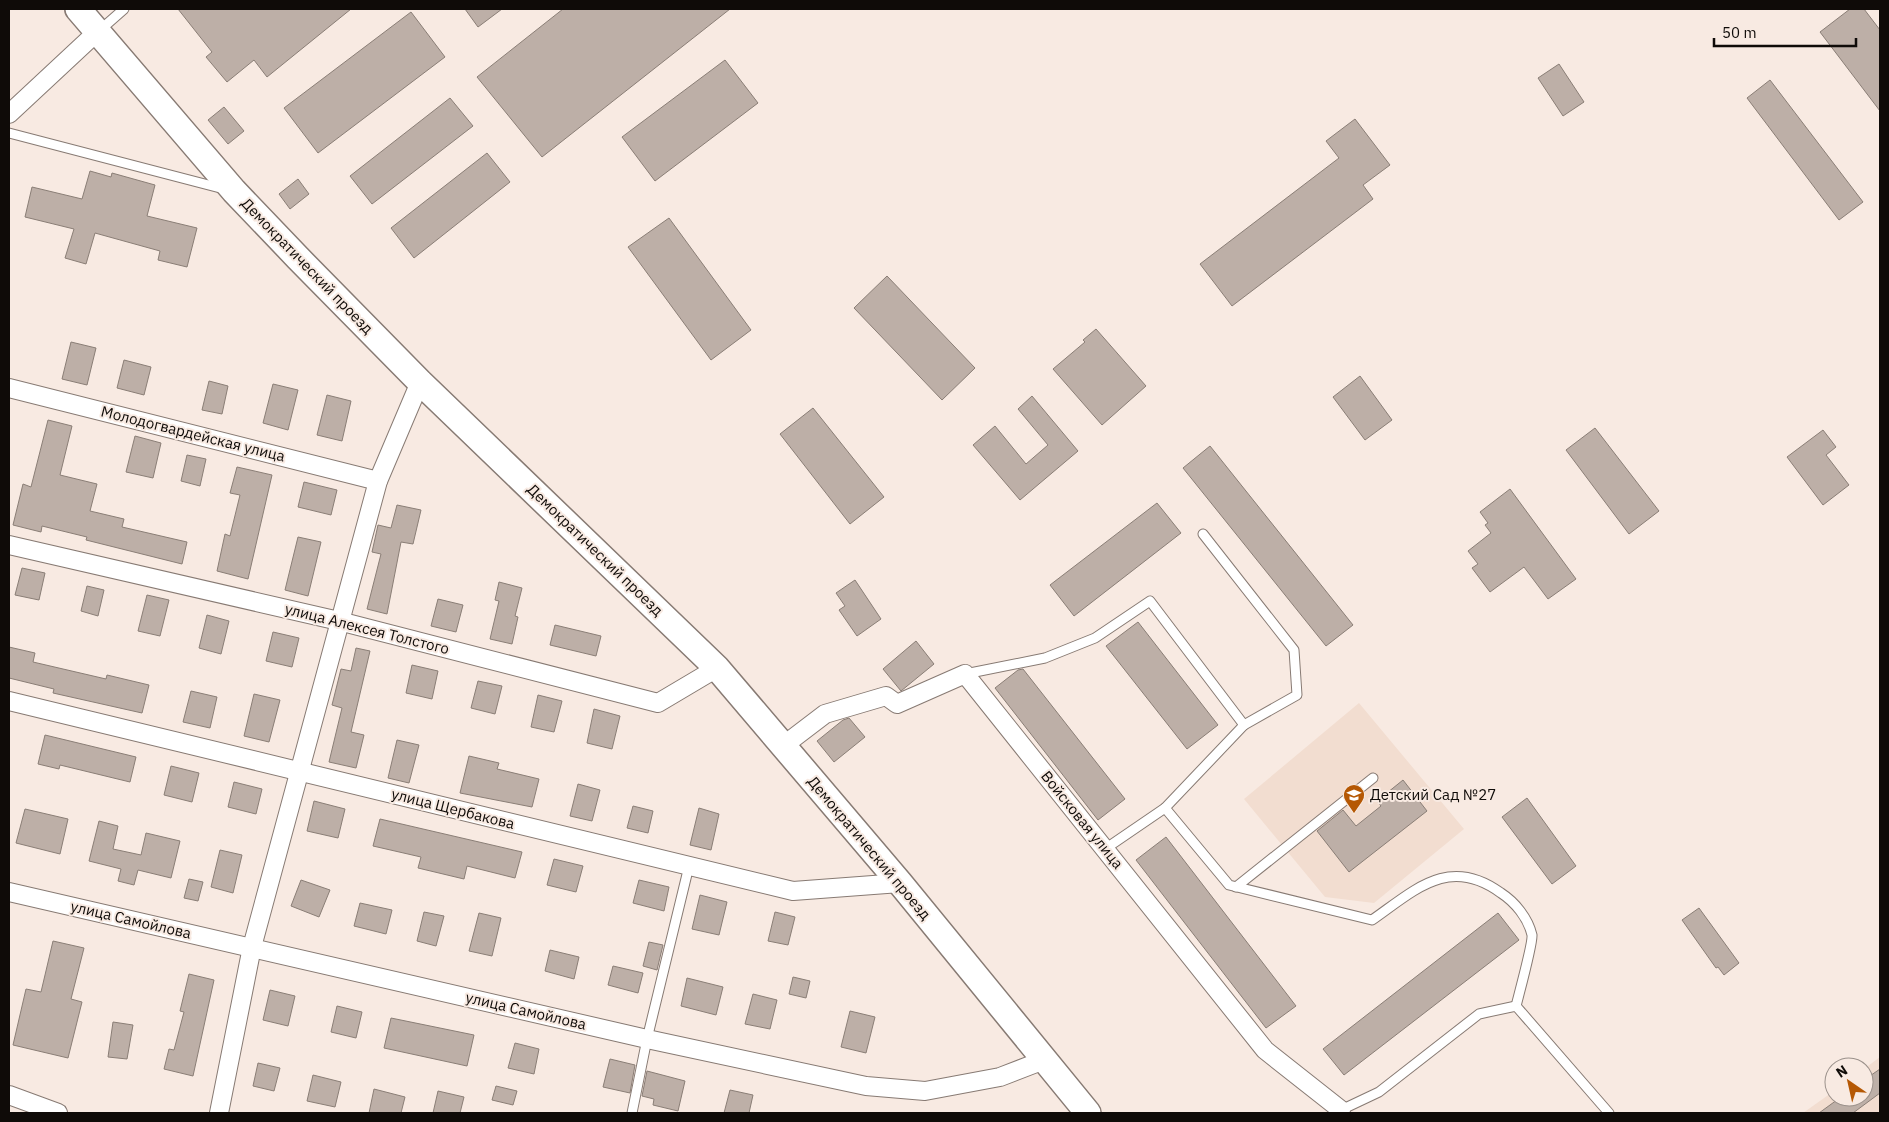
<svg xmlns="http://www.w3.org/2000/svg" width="1889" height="1122" viewBox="0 0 1889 1122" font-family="'IBM Plex Sans',sans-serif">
	<rect width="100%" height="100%" fill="#f8eae2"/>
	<g fill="#f2ddd0">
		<path d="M 1359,703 L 1464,829 L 1374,903 L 1325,897 L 1244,799 Z"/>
		<path d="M 1880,1057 L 1880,1113 L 1803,1113 L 1834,1091 L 1834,1097 L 1864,1097 L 1864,1069 Z"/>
	</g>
	<g fill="#bdafa7" stroke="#8a7e76">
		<path d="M 178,9 L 351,9 L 267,77 L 254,60 L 227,82 L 206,57 L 212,52 Z"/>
		<path d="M 465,9 L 502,9 L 478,27 Z"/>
		<path d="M 563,9 L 730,9 L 542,157 L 477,77 Z"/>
		<path d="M 1850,9 L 1864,9 L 1880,30 L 1880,111 L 1820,32 Z"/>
		<path d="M 411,12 L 445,57 L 318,153 L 284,108 Z"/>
		<path d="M 725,60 L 758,103 L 655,181 L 622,137 Z"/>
		<path d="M 1559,64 L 1584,102 L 1563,116 L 1538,78 Z"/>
		<path d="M 1770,80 L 1863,202 L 1839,220 L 1747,98 Z"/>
		<path d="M 450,98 L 473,126 L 372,204 L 350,176 Z"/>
		<path d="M 224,107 L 244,131 L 228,144 L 208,120 Z"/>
		<path d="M 1355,119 L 1390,165 L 1363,185 L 1373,199 L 1232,306 L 1200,264 L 1339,158 L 1326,141 Z"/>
		<path d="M 487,153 L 510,182 L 414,258 L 391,228 Z"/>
		<path d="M 90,171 L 111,177 L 112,173 L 155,185 L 147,216 L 197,228 L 187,267 L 158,260 L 160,251 L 95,233 L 86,264 L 65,258 L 74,229 L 25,217 L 32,187 L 82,199 Z"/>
		<path d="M 298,179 L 309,194 L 290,209 L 279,194 Z"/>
		<path d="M 669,218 L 751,330 L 711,360 L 628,247 Z"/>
		<path d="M 887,276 L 975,368 L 942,400 L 854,308 Z"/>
		<path d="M 1096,329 L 1146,386 L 1102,425 L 1053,369 L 1085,342 L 1083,340 Z"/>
		<path d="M 71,342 L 96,348 L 87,385 L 62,379 Z"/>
		<path d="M 124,360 L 151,367 L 144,395 L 117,388 Z"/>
		<path d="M 1360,376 L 1392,420 L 1365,440 L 1333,397 Z"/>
		<path d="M 209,381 L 228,386 L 222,414 L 202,410 Z"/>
		<path d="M 273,384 L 298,390 L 288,430 L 263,423 Z"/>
		<path d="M 327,395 L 351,401 L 342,441 L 317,435 Z"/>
		<path d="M 1032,396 L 1078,451 L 1020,500 L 973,445 L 995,426 L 1026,464 L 1048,445 L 1018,409 Z"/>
		<path d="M 813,408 L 884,497 L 850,524 L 780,434 Z"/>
		<path d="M 48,420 L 72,426 L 60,475 L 97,484 L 90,511 L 124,519 L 122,527 L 187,542 L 182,564 L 86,540 L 87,537 L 42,526 L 41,532 L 13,525 L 23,484 L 31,487 Z"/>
		<path d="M 1595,428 L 1659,511 L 1629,534 L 1566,450 Z"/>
		<path d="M 1823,430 L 1836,447 L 1826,455 L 1849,485 L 1823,505 L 1787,457 Z"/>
		<path d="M 135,436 L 161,443 L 153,478 L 126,472 Z"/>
		<path d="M 1210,446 L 1353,625 L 1326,646 L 1183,468 Z"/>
		<path d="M 187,455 L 206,459 L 200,486 L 181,481 Z"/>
		<path d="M 237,467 L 272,475 L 248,579 L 217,571 L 225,534 L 230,536 L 240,495 L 230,493 Z"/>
		<path d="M 304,482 L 337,490 L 331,515 L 298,507 Z"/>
		<path d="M 1510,489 L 1576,579 L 1548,599 L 1524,567 L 1490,592 L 1472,568 L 1478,564 L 1468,551 L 1491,533 L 1485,525 L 1488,523 L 1480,512 Z"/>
		<path d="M 1157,503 L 1181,533 L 1074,616 L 1050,585 Z"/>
		<path d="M 397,505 L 421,510 L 413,544 L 401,542 L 387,614 L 367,609 L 381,554 L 372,552 L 378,525 L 391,528 Z"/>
		<path d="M 298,537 L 321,542 L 308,596 L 285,590 Z"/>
		<path d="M 22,568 L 45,573 L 39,600 L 15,595 Z"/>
		<path d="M 855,580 L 881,619 L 857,636 L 839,610 L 845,606 L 836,593 Z"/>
		<path d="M 499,582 L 522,588 L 515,616 L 518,617 L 512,644 L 490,639 L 499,601 L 495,600 Z"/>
		<path d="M 87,586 L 104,590 L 98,616 L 81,611 Z"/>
		<path d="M 147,595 L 169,600 L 160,636 L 138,631 Z"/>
		<path d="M 438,599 L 463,605 L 456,632 L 431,626 Z"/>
		<path d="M 207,615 L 229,621 L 221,654 L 199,648 Z"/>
		<path d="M 1138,622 L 1218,725 L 1187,749 L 1106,646 Z"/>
		<path d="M 555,625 L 601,636 L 596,656 L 550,645 Z"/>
		<path d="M 273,632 L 299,638 L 292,667 L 266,661 Z"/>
		<path d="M 916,641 L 934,664 L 901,691 L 883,669 Z"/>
		<path d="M 9,647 L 35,653 L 33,662 L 106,679 L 107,675 L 149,685 L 142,713 L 53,693 L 54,689 L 9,678 Z"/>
		<path d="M 356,648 L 370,651 L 351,732 L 364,735 L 356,768 L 329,762 L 342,708 L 332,705 L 341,669 L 351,671 Z"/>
		<path d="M 412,665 L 438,671 L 432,699 L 406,693 Z"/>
		<path d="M 1023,669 L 1125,799 L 1098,820 L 995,688 L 1018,670 Z"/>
		<path d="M 478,681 L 502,686 L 495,714 L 471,708 Z"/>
		<path d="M 191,691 L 217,697 L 210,728 L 183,722 Z"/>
		<path d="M 254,694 L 280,700 L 269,742 L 244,736 Z"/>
		<path d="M 538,695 L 562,701 L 554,732 L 531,727 Z"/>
		<path d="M 594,709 L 620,716 L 612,749 L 587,743 Z"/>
		<path d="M 849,718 L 865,737 L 834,762 L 817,741 L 843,720 Z"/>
		<path d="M 45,735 L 136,757 L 130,782 L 60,765 L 59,769 L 38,764 Z"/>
		<path d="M 397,740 L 419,745 L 409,783 L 388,778 Z"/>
		<path d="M 469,756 L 499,763 L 497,769 L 539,779 L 532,807 L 460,793 Z"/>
		<path d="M 171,766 L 199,773 L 192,802 L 164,795 Z"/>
		<path d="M 1403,780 L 1427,811 L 1349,872 L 1317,831 L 1343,810 L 1356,826 L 1381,806 L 1377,801 Z"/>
		<path d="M 234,782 L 262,789 L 256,814 L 228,807 Z"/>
		<path d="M 578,784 L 600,790 L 592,821 L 570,816 Z"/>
		<path d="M 1527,798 L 1576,866 L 1552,884 L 1502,817 Z"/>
		<path d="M 314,801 L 345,809 L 338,838 L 307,831 Z"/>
		<path d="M 633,806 L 653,811 L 648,833 L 627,828 Z"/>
		<path d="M 699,808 L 719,814 L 711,850 L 690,845 Z"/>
		<path d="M 25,809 L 68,819 L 60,854 L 16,843 Z"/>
		<path d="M 380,819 L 522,852 L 515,878 L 467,866 L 464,879 L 418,868 L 421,857 L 373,846 Z"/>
		<path d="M 99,821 L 118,826 L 113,849 L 141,855 L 146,833 L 180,841 L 171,878 L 138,870 L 134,885 L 118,881 L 121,869 L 89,861 Z"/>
		<path d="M 1166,837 L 1296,1006 L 1266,1028 L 1136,860 Z"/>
		<path d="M 220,850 L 242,855 L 233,893 L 211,887 Z"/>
		<path d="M 554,859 L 583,866 L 576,892 L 547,885 Z"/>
		<path d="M 189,879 L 203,882 L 198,901 L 184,898 Z"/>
		<path d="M 301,880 L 330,890 L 319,917 L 291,906 Z"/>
		<path d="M 639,880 L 669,887 L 664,911 L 633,903 Z"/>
		<path d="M 700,895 L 727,902 L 719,935 L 692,929 Z"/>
		<path d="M 360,903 L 392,910 L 386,934 L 354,926 Z"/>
		<path d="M 1699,908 L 1739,963 L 1724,975 L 1718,967 L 1716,968 L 1682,920 Z"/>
		<path d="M 424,912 L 444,916 L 436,946 L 417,941 Z"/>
		<path d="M 775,912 L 795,917 L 788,945 L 768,941 Z"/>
		<path d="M 479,913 L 501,918 L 492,956 L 469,951 Z"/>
		<path d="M 1498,913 L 1519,940 L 1344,1075 L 1323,1049 Z"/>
		<path d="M 53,941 L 84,948 L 71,999 L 82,1002 L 68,1058 L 13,1045 L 26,989 L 41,992 Z"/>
		<path d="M 649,942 L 663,945 L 657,970 L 643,966 Z"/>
		<path d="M 550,950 L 579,957 L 574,979 L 545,971 Z"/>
		<path d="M 613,966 L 643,973 L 638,993 L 608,985 Z"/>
		<path d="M 189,974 L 214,980 L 193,1076 L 164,1069 L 169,1049 L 174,1050 L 184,1012 L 180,1011 Z"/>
		<path d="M 793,977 L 810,981 L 806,998 L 789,994 Z"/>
		<path d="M 687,978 L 723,987 L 716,1015 L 681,1006 Z"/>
		<path d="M 270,990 L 295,996 L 288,1026 L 263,1020 Z"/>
		<path d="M 753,994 L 777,1000 L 770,1029 L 745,1024 Z"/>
		<path d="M 337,1006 L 362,1012 L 356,1038 L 331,1032 Z"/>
		<path d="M 850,1011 L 875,1017 L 866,1053 L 841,1047 Z"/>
		<path d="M 391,1018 L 474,1035 L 467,1066 L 384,1048 Z"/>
		<path d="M 113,1022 L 133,1025 L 127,1059 L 108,1057 Z"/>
		<path d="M 515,1043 L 539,1049 L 534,1074 L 508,1068 Z"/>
		<path d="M 610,1059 L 635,1065 L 630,1093 L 603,1087 Z"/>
		<path d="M 258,1063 L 280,1068 L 274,1091 L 253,1086 Z"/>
		<path d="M 1880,1069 L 1880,1093 L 1853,1113 L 1819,1113 L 1841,1097 L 1864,1097 L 1864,1080 Z"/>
		<path d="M 647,1071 L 685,1081 L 678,1111 L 653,1105 L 654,1099 L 642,1096 Z"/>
		<path d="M 313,1075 L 341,1082 L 335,1107 L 307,1101 Z"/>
		<path d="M 496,1086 L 517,1091 L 513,1105 L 492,1100 Z"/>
		<path d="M 374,1089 L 405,1097 L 401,1113 L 369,1113 Z"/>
		<path d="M 730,1090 L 753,1095 L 749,1113 L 724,1113 Z"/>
		<path d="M 438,1091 L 464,1097 L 460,1113 L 433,1113 Z"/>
	</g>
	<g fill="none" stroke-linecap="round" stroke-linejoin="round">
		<g stroke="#877a73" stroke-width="11">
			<g id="lane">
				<path d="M 99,31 L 124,9"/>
				<path d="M 9,133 L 224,189"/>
				<path d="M 1203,534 L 1294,650 L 1297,695 L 1244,725"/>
				<path d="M 965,674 L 1045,658 L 1095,638 L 1150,601 L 1244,725 L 1165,808 L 1229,885 L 1372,920 C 1415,890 1449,855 1501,893 C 1515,902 1528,918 1532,935 C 1533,943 1519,994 1516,1006"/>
				<path d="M 1105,849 L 1165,808"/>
				<path d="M 1236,887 L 1373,778"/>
				<path d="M 1341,1110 L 1379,1092 L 1479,1014 L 1516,1006 L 1609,1113"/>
				<path d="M 632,1113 L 647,1039 L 689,866"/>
			</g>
		</g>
		<g stroke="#877a73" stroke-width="20">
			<g id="street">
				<path d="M 9,114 L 97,32"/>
				<path d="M 9,388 L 378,481"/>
				<path d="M 9,545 L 339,621 L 658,703 L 717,668"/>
				<path d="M 9,701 L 793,891 L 900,883"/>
				<path d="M 783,746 L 825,714 L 886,696 L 897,704 L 965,674 L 1265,1050 L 1341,1110"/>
				<path d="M 9,892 L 647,1039 L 866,1086 L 925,1091 L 1000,1077 L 1044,1060"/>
				<path d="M 9,1095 L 58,1113"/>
				<path d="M 219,1113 L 252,947 L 378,481 L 420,382"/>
			</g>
		</g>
		<g stroke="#877a73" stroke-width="28">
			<path id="secondary" d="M 78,9 L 234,191 L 298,258 L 420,382 L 717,668 L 900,883 L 1088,1113"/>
		</g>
		<use href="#lane" stroke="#fff" stroke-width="9"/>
		<use href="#street" stroke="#fff" stroke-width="18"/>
		<use href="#secondary" stroke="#fff" stroke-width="25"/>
	</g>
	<defs>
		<g id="school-pin" transform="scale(1.125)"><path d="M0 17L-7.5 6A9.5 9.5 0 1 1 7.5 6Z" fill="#b55804" stroke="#f8eae2"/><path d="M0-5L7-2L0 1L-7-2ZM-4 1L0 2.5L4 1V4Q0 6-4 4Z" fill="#fff"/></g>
	</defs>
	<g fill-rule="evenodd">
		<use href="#school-pin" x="1354" y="795"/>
	</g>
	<g text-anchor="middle" stroke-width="4" stroke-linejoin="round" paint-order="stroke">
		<g font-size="15" fill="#0f0b08" stroke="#f8eae2">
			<text transform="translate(307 266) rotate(46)" y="5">Демократический проезд</text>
			<text transform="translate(193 434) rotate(14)" y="5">Молодогвардейская улица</text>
			<text transform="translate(595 550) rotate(44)" y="5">Демократический проезд</text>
			<text transform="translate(367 629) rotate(14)" y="5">улица Алексея Толстого</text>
			<text transform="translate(453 809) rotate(14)" y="5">улица Щербакова</text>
			<text transform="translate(1082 820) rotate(51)" y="5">Войсковая улица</text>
			<text transform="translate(869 848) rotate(50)" y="5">Демократический проезд</text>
			<text transform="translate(131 920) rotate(13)" y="5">улица Самойлова</text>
			<text transform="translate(526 1011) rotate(13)" y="5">улица Самойлова</text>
		</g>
		<g font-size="15" fill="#0f0b08" stroke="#f8eae2" text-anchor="start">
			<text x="1370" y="800">Детский Сад №27</text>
		</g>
	</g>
	<rect width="1889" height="1122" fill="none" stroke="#0f0b08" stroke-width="20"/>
	<g transform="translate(1849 1082) rotate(326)"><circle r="24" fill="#f8eae2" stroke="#9b918b"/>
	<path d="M0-4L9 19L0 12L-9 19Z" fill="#b55804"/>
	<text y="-8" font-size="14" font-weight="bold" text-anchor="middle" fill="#0f0b08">N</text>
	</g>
	<path d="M1714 38v8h142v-8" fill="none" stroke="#0f0b08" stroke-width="2.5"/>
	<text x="1722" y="38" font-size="15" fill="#0f0b08" stroke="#f8eae2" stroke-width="4" paint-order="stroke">50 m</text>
</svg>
